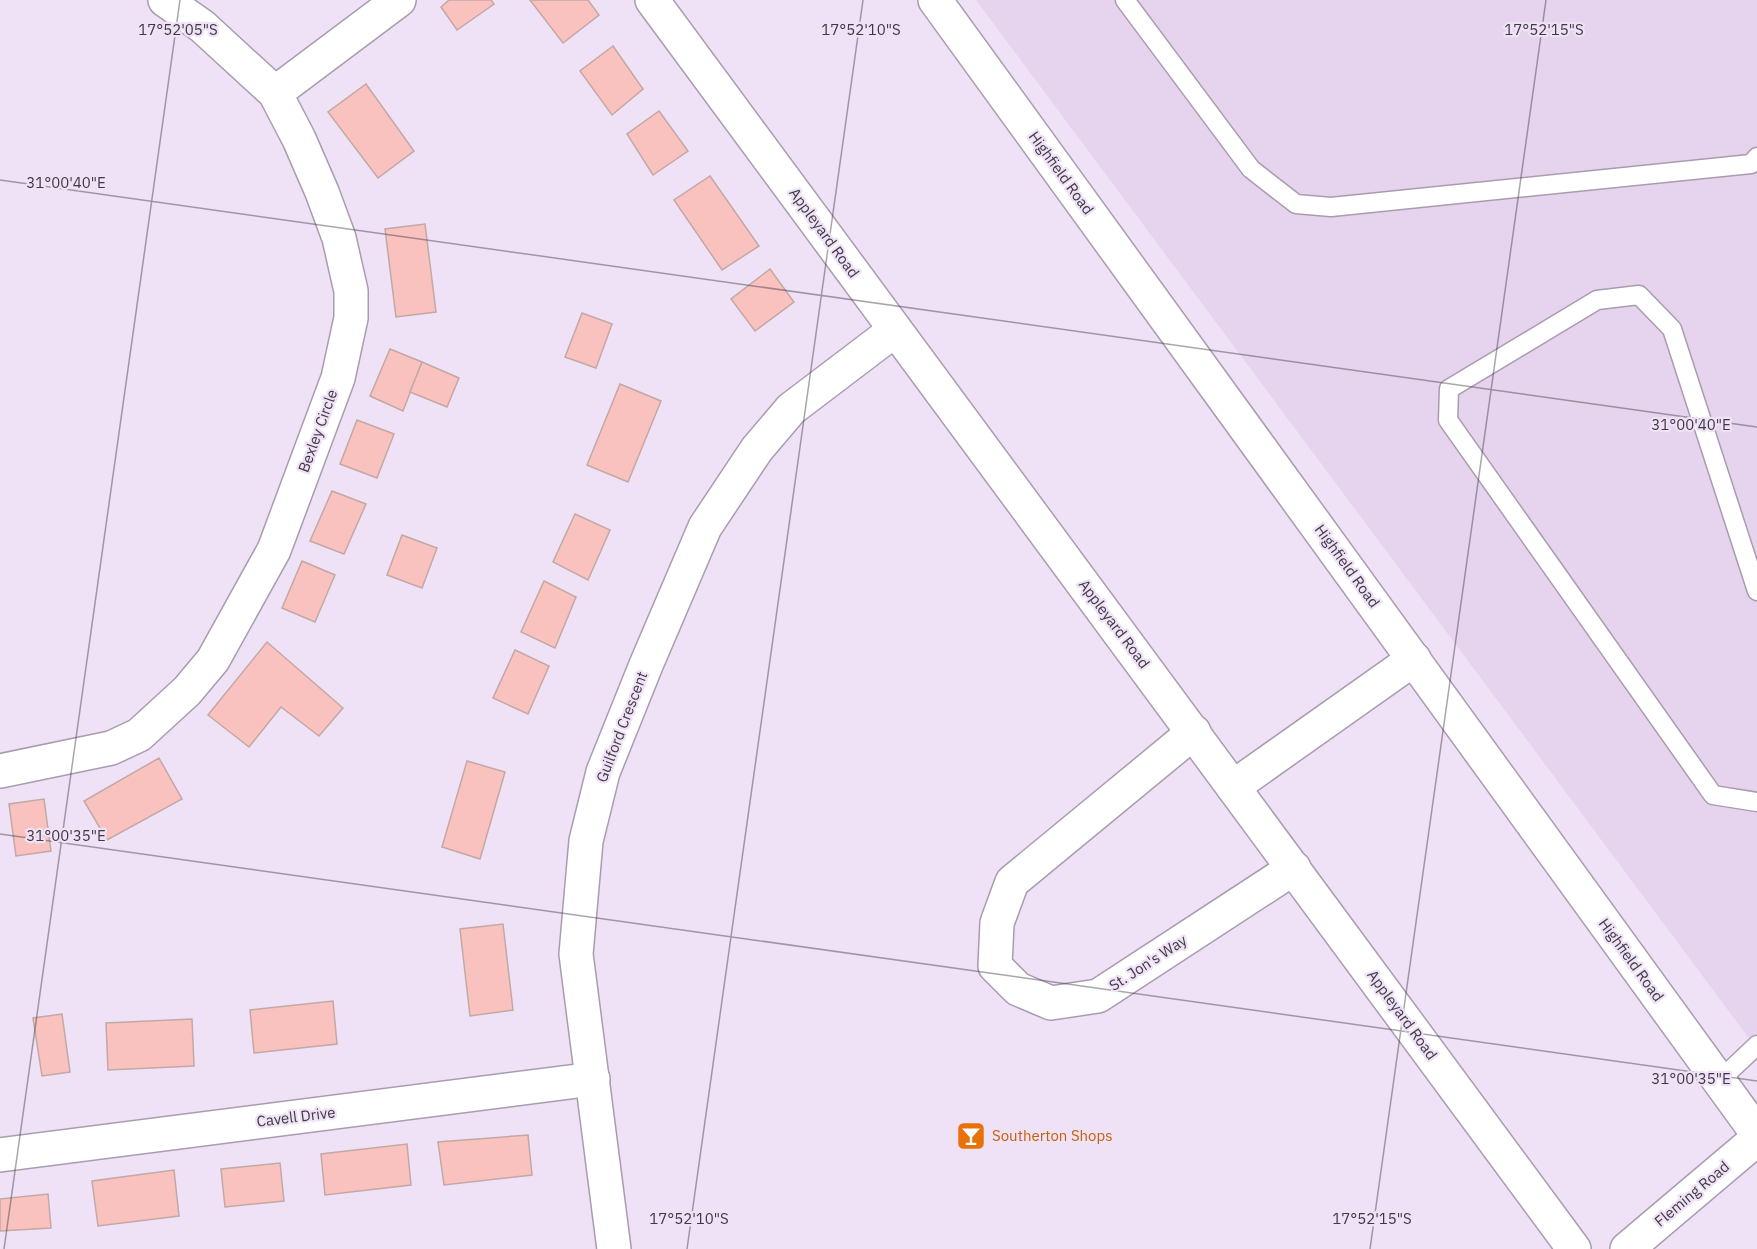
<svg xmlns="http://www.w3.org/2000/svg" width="1757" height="1249" viewBox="0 0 1757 1249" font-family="'IBM Plex Sans',sans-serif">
	<rect width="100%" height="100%" fill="#efe1f6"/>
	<path fill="#e6d3ee" d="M 976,0 L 1757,0 L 1757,1049 Z"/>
	<g fill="#f9c2be" stroke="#c3a8a6" stroke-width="1.5">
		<path d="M 449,0 L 491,0 L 494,4 L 457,30 L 441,7 Z"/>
		<path d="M 530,0 L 588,0 L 599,15 L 563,43 Z"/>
		<path d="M 613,46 L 643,89 L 612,115 L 580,71 Z"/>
		<path d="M 366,84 L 414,151 L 378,178 L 328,112 Z"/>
		<path d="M 659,111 L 688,151 L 653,175 L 627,134 Z"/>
		<path d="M 710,176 L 759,246 L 722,270 L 674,200 Z"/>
		<path d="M 425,224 L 436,312 L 396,317 L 385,229 Z"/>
		<path d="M 770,269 L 794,302 L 755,331 L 731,299 Z"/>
		<path d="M 582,313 L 612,324 L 596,368 L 565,357 Z"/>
		<path d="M 390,349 L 422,362 L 403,411 L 370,396 Z"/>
		<path d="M 422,362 L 459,378 L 447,407 L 410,392 Z"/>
		<path d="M 620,384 L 661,401 L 628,482 L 587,465 Z"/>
		<path d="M 357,420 L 394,434 L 377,478 L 340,464 Z"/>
		<path d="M 332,491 L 366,504 L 344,554 L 310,541 Z"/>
		<path d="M 575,514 L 610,530 L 588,580 L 553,562 Z"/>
		<path d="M 402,535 L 437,548 L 422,588 L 387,575 Z"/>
		<path d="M 302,561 L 335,575 L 315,622 L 282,608 Z"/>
		<path d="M 544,581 L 576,597 L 555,648 L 521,632 Z"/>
		<path d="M 267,642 L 343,708 L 319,736 L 281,707 L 249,747 L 208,715 Z"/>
		<path d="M 515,650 L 549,666 L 528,714 L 493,698 Z"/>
		<path d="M 159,758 L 182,799 L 107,840 L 84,801 Z"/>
		<path d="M 467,761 L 505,772 L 480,859 L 442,847 Z"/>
		<path d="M 44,799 L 51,851 L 16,856 L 9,804 Z"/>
		<path d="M 503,924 L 513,1010 L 470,1016 L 460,929 Z"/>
		<path d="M 333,1001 L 337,1044 L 254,1053 L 250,1010 Z"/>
		<path d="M 62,1014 L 70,1072 L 42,1076 L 33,1018 Z"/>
		<path d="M 192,1019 L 194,1066 L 108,1070 L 106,1023 Z"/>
		<path d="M 528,1135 L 532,1175 L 444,1185 L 438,1142 Z"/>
		<path d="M 407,1144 L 411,1185 L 325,1195 L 321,1154 Z"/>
		<path d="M 280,1163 L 284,1201 L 225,1207 L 221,1169 Z"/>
		<path d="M 174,1170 L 179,1216 L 98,1226 L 92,1181 Z"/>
		<path d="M 48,1194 L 51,1228 L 0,1231 L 0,1199 Z"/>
	</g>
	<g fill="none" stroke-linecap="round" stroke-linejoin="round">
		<g stroke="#a99caf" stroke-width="21">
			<g id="service">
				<path d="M 1125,0 L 1251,169 L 1296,204 L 1331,207 L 1751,164 L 1757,157"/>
				<path d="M 1757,591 L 1672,329 L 1639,295 L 1597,300 L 1449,389 L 1448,420 L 1713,795 L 1757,802"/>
				<path d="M 1719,1081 L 1757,1045"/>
			</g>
		</g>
		<g stroke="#a99caf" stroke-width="36">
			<g id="minor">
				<path d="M 652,0 L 1574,1249"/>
				<path d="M 275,93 L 399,0"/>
				<path d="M 1194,732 L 1012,882 L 997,923 L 995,966 L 1018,989 L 1051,1003 L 1098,996 L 1294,868"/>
				<path d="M 0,771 L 111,748 L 139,735 L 187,691 L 213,660 L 274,550 L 338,378 L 351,318 L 351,291 L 339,238 L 322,192 L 299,139 L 275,93 L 202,26 L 165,0"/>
				<path d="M 1233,787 L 1414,659"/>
				<path d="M 0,1155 L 593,1079"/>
				<path d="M 614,1249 L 576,954 L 586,841 L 603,772 L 646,665 L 705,527 L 757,449 L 791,409 L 895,330"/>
				<path d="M 1627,1249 L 1757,1139"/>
			</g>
		</g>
		<g stroke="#a99caf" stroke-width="36">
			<path id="tertiary" d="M 935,0 L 1757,1133"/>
		</g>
		<use href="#service" stroke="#fff" stroke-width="18"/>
		<use href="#minor" stroke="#fff" stroke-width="33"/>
		<use href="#tertiary" stroke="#fff" stroke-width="33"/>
	</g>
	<path fill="none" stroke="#3f3a42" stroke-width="1.5" stroke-opacity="0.45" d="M 0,180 L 1757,427M 0,834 L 1757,1081M 4,1249 L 180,0M 687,1249 L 863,0M 1370,1249 L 1546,0"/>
	<defs>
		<g id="bar-square" transform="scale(1.5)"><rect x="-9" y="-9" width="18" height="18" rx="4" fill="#e8710a" stroke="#efe1f6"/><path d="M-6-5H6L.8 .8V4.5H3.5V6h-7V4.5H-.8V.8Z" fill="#fff"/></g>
	</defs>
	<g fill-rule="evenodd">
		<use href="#bar-square" x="971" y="1136"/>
	</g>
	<g text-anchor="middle" stroke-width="4.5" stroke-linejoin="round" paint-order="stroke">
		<g font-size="15" fill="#3f3a42" stroke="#efe1f6">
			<text transform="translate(1061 173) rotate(54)" y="5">Highfield Road</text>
			<text transform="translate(824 233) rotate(54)" y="5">Appleyard Road</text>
			<text transform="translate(318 431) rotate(-70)" y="5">Bexley Circle</text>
			<text transform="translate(1347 566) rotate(54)" y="5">Highfield Road</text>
			<text transform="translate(1114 624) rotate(53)" y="5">Appleyard Road</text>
			<text transform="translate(622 727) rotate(-69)" y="5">Guilford Crescent</text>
			<text transform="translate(1631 960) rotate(54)" y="5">Highfield Road</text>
			<text transform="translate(1148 963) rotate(-33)" y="5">St. Jon's Way</text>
			<text transform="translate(1402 1015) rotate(54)" y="5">Appleyard Road</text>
			<text transform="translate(296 1117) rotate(-7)" y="5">Cavell Drive</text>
			<text transform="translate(1692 1194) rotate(-40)" y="5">Fleming Road</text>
		</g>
		<g font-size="15" fill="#c56008" stroke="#efe1f6" text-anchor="start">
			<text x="992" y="1141">Southerton Shops</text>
		</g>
	</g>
	<g font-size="15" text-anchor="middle" fill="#3f3a42" stroke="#efe1f6" stroke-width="4.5" stroke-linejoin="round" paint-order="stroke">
		<text x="178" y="35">17°52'05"S</text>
		<text x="861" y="35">17°52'10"S</text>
		<text x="1544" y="35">17°52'15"S</text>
		<text x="66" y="188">31°00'40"E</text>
		<text x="1691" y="430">31°00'40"E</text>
		<text x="66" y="841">31°00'35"E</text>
		<text x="1691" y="1084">31°00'35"E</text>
		<text x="689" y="1224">17°52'10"S</text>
		<text x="1372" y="1224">17°52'15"S</text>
	</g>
</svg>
